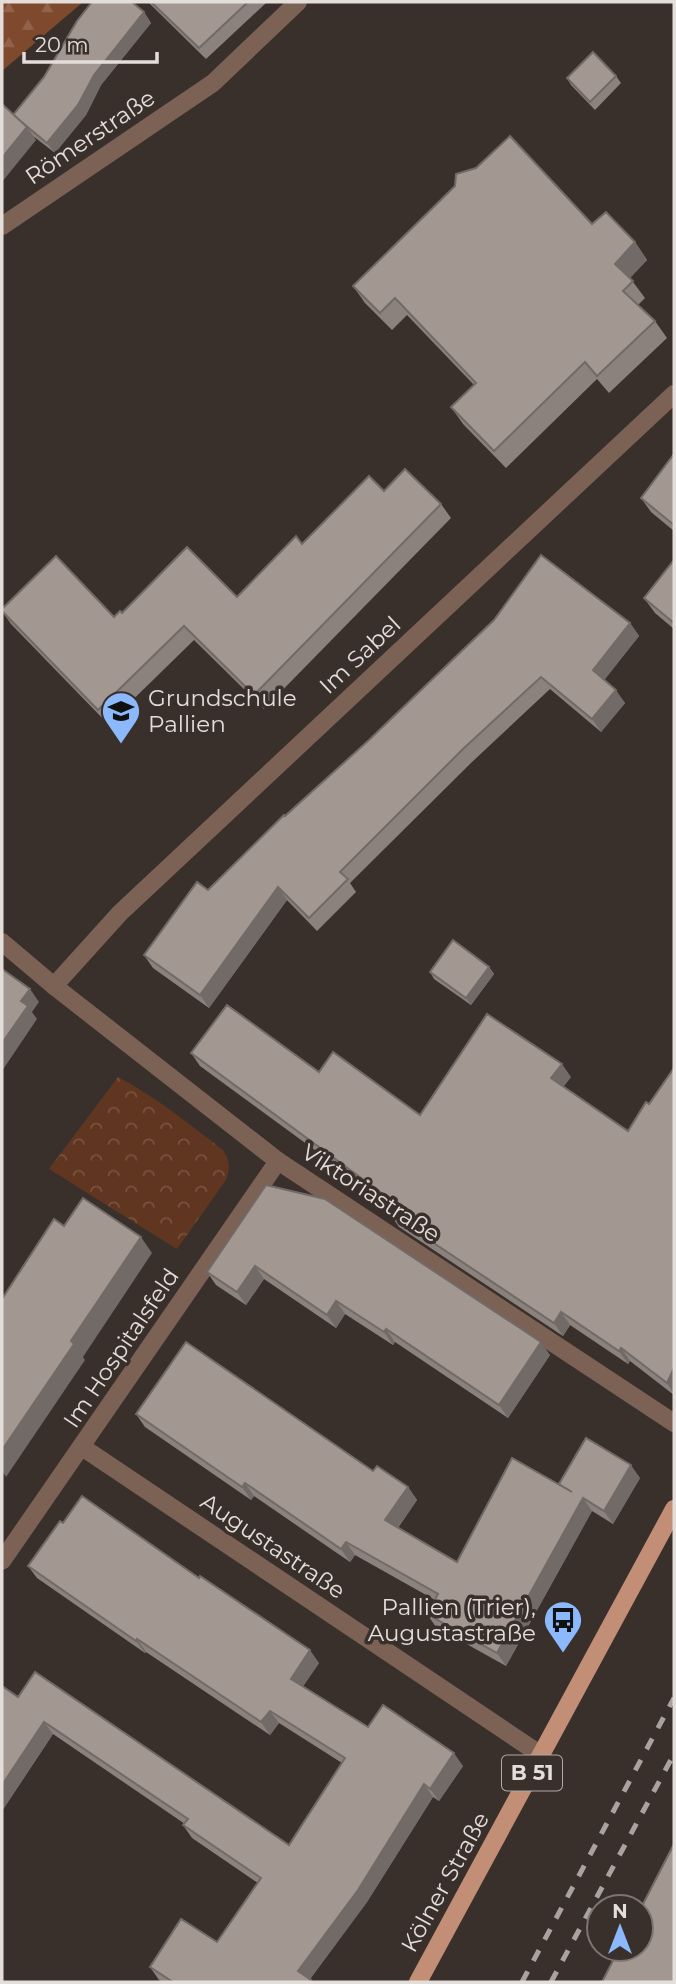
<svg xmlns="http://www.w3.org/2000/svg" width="676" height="1984" viewBox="0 0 676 1984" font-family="Montserrat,sans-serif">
	<defs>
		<pattern id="forest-firs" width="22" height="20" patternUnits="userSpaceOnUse" patternTransform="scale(1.75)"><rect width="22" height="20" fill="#7f492d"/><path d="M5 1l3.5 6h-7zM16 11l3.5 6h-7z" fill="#91634b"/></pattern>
		<pattern id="park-crowns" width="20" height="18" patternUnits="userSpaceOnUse" patternTransform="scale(1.75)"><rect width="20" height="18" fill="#603620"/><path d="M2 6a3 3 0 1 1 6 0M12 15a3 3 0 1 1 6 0" fill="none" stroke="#775340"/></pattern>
	</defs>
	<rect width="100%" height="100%" fill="#392f2b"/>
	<path fill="url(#forest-firs)" d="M 2,2 L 83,2 L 2,71 Z"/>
	<path fill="url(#park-crowns)" d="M 118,1077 C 156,1097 189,1124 223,1150 C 230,1160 230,1169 226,1180 L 177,1249 L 49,1169 Z"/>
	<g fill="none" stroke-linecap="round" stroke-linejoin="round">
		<g stroke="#7b6255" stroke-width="18">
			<path d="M 2,226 L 213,83 L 298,2"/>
			<path d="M 2,942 L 54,986 L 278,1161 L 674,1423"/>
			<path d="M 54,986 L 120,913 L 674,394"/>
			<path d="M 82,1447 L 541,1755"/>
			<path d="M 2,1561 L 278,1161"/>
		</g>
		<path stroke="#c28f76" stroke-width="18" d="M 418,1982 L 674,1509"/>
		<g stroke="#a9a29f" stroke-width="5" stroke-dasharray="12 12" stroke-linecap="butt">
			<path d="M 522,1982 L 674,1698"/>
			<path d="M 551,1982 L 674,1754"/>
		</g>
	</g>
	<g fill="#8b827d">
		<path d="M 148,2 L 267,2 L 206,59 Z"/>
		<path d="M 144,12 L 151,23 L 101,85 L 86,115 L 55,153 L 33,136 L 36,140 L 13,115 Z"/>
		<path d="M 616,76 L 621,83 L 595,110 L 571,85 L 567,78 Z"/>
		<path d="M 592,224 L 635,242 L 647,260 L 630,278 L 645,298 L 638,305 L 655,321 L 667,338 L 609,393 L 597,379 L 506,468 L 463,424 L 451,407 L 474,385 L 407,315 L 392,330 L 365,303 L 353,286 Z"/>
		<path d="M 674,454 L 674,531 L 651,512 L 641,498 Z"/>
		<path d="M 384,491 L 441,504 L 451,518 L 264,709 L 194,640 L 108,724 L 11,624 L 2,611 L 114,617 L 122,613 L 237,597 L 302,544 Z"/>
		<path d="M 674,560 L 674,629 L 655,613 L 644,598 Z"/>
		<path d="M 494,620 L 630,623 L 639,636 L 604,680 L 625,703 L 601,732 L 550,689 L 472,762 L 350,883 L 356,892 L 317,931 L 287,900 L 209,1008 L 153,968 L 144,955 L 208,890 L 369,740 Z"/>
		<path d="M 489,967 L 494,974 L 471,1005 L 434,979 L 430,972 Z"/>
		<path d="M 191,1053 L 319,1072 L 420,1115 L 571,1077 L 563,1087 L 628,1131 L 649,1104 L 674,1068 L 674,1395 L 630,1361 L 628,1364 L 570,1325 L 563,1336 L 399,1227 L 390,1214 L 409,1219 L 200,1066 Z"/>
		<path d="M 266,1185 L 550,1355 L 508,1418 L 395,1342 L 393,1345 L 345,1314 L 336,1328 L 264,1279 L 246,1305 L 216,1285 L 207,1272 Z"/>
		<path d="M 136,1414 L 373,1471 L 408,1487 L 417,1500 L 398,1528 L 457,1562 L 559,1485 L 640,1478 L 613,1524 L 592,1511 L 506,1666 L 436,1627 L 427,1614 L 435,1600 L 355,1555 L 350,1562 L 254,1496 L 251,1500 L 145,1427 Z"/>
		<path d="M 28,1566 L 319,1663 L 303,1686 L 368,1727 L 463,1766 L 439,1801 L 433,1797 L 367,1902 L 310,1979 L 312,1982 L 162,1982 L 159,1980 L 150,1967 L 217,1942 L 258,1883 L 192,1838 L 183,1825 L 185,1824 L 53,1734 L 2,1811 L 2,1686 L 18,1697 L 289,1845 L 342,1763 L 279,1723 L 270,1735 L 146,1652 L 145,1653 L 37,1578 Z"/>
	</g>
	<g fill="#716a66">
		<path d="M 144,12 L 151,23 L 101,85 L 86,115 L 55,153 L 47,143 L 94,75 Z"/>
		<path d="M 27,127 L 36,140 L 2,182 L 2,158 Z"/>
		<path d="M 635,242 L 647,260 L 627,281 L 615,264 Z"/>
		<path d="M 630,623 L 639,636 L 602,683 L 593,670 Z"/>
		<path d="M 616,690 L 625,703 L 601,732 L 592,719 Z"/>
		<path d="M 278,887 L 287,900 L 209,1008 L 200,995 Z"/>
		<path d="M 489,967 L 494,974 L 471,1005 L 466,998 Z"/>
		<path d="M 30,989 L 39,1002 L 32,1012 L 37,1019 L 2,1071 L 2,1043 L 21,1001 Z"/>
		<path d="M 562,1064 L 571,1077 L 560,1091 L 551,1078 Z"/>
		<path d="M 141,1237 L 152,1253 L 83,1357 L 85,1360 L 6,1477 L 2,1471 L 2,1450 L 71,1341 Z"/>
		<path d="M 255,1266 L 264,1279 L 246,1305 L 237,1292 Z"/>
		<path d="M 336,1301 L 345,1314 L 336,1328 L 327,1315 Z"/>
		<path d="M 561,1312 L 570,1325 L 563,1336 L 554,1323 Z"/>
		<path d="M 386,1329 L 395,1342 L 393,1345 L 384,1332 Z"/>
		<path d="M 541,1342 L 550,1355 L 508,1418 L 499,1405 Z"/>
		<path d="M 621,1348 L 630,1361 L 628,1364 L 619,1351 Z"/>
		<path d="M 674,1368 L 674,1394 L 667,1383 Z"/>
		<path d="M 631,1465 L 640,1478 L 613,1524 L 604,1511 Z"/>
		<path d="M 245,1483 L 254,1496 L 251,1500 L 242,1487 Z"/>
		<path d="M 408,1487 L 417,1500 L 394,1533 L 385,1520 Z"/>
		<path d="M 583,1498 L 592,1511 L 506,1666 L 497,1653 Z"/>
		<path d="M 346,1542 L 355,1555 L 350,1562 L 341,1549 Z"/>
		<path d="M 137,1639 L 146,1652 L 145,1653 L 136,1641 Z"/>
		<path d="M 310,1650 L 319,1663 L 300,1691 L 291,1679 Z"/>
		<path d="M 270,1711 L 279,1723 L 270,1735 L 261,1722 Z"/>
		<path d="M 44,1722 L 53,1734 L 2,1811 L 2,1785 Z"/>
		<path d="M 454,1753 L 463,1766 L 439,1801 L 430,1789 Z"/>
		<path d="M 424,1784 L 433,1797 L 367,1902 L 308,1982 L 298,1971 Z"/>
	</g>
	<g fill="#a29791" stroke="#716a66" stroke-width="2">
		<path d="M 92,2 L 132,2 L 144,12 L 94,75 L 78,105 L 47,143 L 13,115 L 44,77 L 77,21 Z"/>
		<path d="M 151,2 L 248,2 L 199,48 Z"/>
		<path d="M 593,52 L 616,76 L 590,102 L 567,78 Z"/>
		<path d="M 2,104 L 27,127 L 2,158 Z"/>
		<path d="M 510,136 L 592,224 L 606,212 L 635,242 L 615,264 L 633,281 L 623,291 L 655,321 L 597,376 L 585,362 L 494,451 L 451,407 L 476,383 L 395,298 L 380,313 L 353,286 L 455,186 L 456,174 L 476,168 Z"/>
		<path d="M 674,454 L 674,525 L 641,498 Z"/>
		<path d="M 405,469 L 441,504 L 254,695 L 184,626 L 98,710 L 2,611 L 2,609 L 56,556 L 114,617 L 120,611 L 122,613 L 187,547 L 237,597 L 296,536 L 302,544 L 369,476 L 384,491 Z"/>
		<path d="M 541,555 L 630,623 L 593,670 L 616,690 L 592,719 L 541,677 L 463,749 L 340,872 L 348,879 L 309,918 L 278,887 L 200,995 L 144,955 L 197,882 L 208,890 L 284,815 L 285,816 L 369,740 L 494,620 Z"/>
		<path d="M 674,560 L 674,623 L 644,598 Z"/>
		<path d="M 453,940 L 489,967 L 466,998 L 430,972 Z"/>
		<path d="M 2,969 L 30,989 L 21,1001 L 28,1006 L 2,1043 Z"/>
		<path d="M 227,1005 L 319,1072 L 333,1052 L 420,1115 L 487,1014 L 562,1064 L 551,1078 L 628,1131 L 646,1102 L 649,1104 L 674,1068 L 674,1368 L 667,1383 L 621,1348 L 619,1351 L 561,1312 L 554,1323 L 390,1214 L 421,1222 L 191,1053 Z"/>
		<path d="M 266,1185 L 325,1199 L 541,1342 L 499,1405 L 386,1329 L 384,1332 L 336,1301 L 327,1315 L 255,1266 L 237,1292 L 207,1272 Z"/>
		<path d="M 83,1198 L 141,1237 L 71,1341 L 74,1344 L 2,1450 L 2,1299 L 54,1219 L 64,1226 Z"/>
		<path d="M 186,1342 L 373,1471 L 377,1466 L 408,1487 L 385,1520 L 457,1562 L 512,1458 L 572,1492 L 559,1484 L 586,1438 L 631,1465 L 604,1511 L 583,1498 L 497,1653 L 427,1614 L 438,1594 L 346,1542 L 341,1549 L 245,1483 L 242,1487 L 136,1414 Z"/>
		<path d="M 82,1496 L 199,1578 L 200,1576 L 310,1650 L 291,1679 L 368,1727 L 383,1705 L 454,1753 L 430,1789 L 424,1784 L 358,1890 L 298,1971 L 311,1980 L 309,1982 L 173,1982 L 150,1967 L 181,1919 L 217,1942 L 261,1878 L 183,1825 L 188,1819 L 44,1722 L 2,1785 L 2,1686 L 18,1697 L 35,1672 L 289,1845 L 345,1758 L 270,1711 L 261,1722 L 137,1639 L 136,1641 L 28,1566 L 60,1521 L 63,1523 Z"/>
		<path d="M 674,1844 L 674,1982 L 602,1982 L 619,1949 L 641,1949 L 641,1908 Z"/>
	</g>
	<defs>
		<g id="school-pin" transform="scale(2.0125)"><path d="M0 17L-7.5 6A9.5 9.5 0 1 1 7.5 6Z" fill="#8bb9fc" stroke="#392f2b"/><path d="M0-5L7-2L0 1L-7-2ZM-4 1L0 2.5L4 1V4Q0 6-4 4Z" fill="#111"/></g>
		<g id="bus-pin" transform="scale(2.0125)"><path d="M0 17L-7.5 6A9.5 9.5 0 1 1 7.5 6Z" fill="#8bb9fc" stroke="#392f2b"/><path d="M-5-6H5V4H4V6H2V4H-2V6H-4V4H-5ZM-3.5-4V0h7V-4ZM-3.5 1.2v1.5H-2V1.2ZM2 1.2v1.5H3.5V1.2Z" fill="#111"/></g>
	</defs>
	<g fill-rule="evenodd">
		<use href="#school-pin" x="121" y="711"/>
		<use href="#bus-pin" x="563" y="1620"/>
	</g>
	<g text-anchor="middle" stroke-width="7" stroke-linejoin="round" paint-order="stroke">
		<rect fill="#392f2b" stroke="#b1aaa6" stroke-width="2" x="502" y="1755.5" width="60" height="35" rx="5"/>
		<g font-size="21" font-weight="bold" fill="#e4dedb">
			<text x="532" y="1780">B 51</text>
		</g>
		<g font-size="23" fill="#e4dedb" stroke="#392f2b">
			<text transform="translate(90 137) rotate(-34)" y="8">Römerstraße</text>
			<text transform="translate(360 655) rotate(-43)" y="8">Im Sabel</text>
			<text transform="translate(371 1193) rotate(33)" y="8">Viktoriastraße</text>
			<text transform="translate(121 1348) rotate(-56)" y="8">Im Hospitalsfeld</text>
			<text transform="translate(273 1546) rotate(34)" y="8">Augustastraße</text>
			<text transform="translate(445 1882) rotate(-61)" y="8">Kölner Straße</text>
		</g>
		<g font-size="23" fill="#e4dedb" stroke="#392f2b" text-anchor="start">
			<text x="148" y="706">Grundschule<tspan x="148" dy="26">Pallien</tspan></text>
			<text x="536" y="1615" text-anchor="end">Pallien (Trier),<tspan x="536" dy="26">Augustastraße</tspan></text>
		</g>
	</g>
	<rect width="676" height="1984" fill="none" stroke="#e4dedb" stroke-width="7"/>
	<g transform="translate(620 1928)"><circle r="33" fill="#392f2b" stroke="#7d7571" stroke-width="2"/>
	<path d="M0-5L12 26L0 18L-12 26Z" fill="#8bb9fc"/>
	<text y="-10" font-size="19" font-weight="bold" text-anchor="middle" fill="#e4dedb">N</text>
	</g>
	<path d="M24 52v10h133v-10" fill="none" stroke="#e4dedb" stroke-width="3.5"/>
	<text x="35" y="52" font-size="21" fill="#e4dedb" stroke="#392f2b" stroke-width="5" paint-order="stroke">20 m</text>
</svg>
